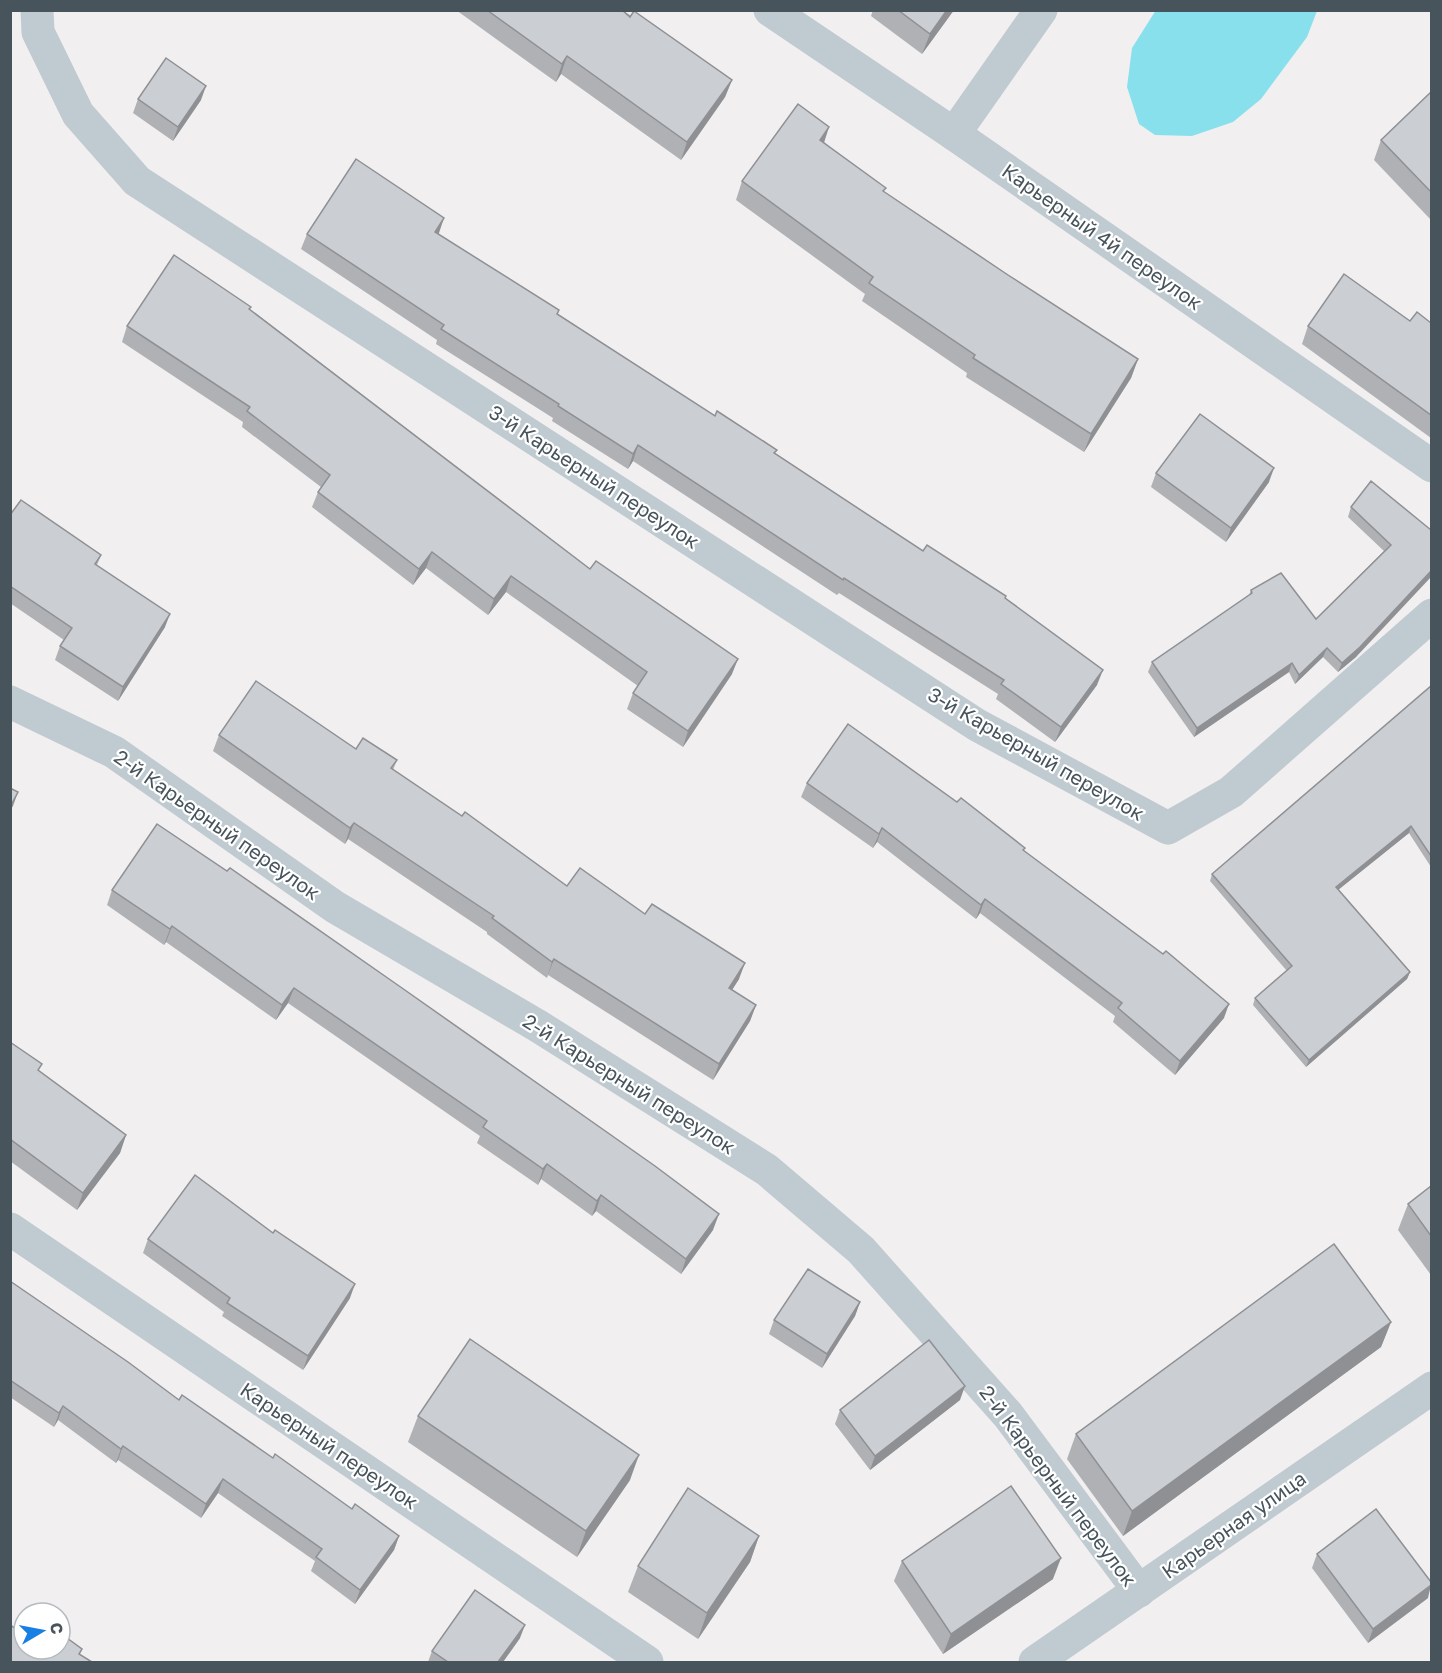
<svg xmlns="http://www.w3.org/2000/svg" width="1442" height="1673" viewBox="0 0 1442 1673" font-family="'Golos Text',sans-serif">
	<rect width="100%" height="100%" fill="#f1efef"/>
	<path fill="#89e0ed" d="M 1156,10 L 1317,10 L 1317,11 L 1307,37 L 1261,99 L 1233,122 L 1192,136 L 1155,135 L 1139,124 L 1127,87 L 1132,48 Z"/>
	<g fill="none" stroke-linecap="round" stroke-linejoin="round">
		<g stroke="#bfcad1" stroke-width="33">
			<path d="M 37,10 L 38,32 L 78,114 L 137,181 L 977,725 L 1168,828 L 1231,792 L 1432,615"/>
			<path d="M 770,10 L 954,134 L 1432,466"/>
			<path d="M 954,134 L 1041,10"/>
			<path d="M 10,702 L 114,752 L 335,907 L 538,1026 L 767,1170 L 861,1250 L 1008,1415 L 1139,1591"/>
			<path d="M 10,1229 L 647,1662"/>
			<path d="M 1035,1662 L 1432,1388"/>
		</g>
	</g>
	<g fill="#afb1b5">
		<path d="M 456,10 L 622,10 L 732,80 L 725,97 L 681,160 L 561,74 L 556,82 Z"/>
		<path d="M 873,10 L 954,10 L 922,54 L 871,16 Z"/>
		<path d="M 1431,92 L 1431,220 L 1374,160 L 1381,140 Z"/>
		<path d="M 138,99 L 201,100 L 173,141 L 133,113 Z"/>
		<path d="M 824,142 L 884,192 L 1008,275 L 1138,359 L 1131,378 L 1084,452 L 966,377 L 967,373 L 862,301 L 865,294 L 736,200 L 742,181 Z"/>
		<path d="M 307,234 L 438,234 L 559,310 L 558,314 L 715,416 L 777,450 L 775,453 L 923,551 L 1006,598 L 1097,685 L 1055,742 L 996,699 L 998,694 L 839,593 L 837,595 L 633,461 L 628,469 L 552,421 L 553,418 L 436,344 L 437,340 L 301,249 Z"/>
		<path d="M 250,309 L 590,569 L 732,674 L 683,747 L 627,709 L 633,693 L 638,686 L 506,592 L 488,615 L 426,568 L 413,585 L 312,507 L 318,492 L 321,487 L 242,427 L 243,422 L 122,342 L 127,326 Z"/>
		<path d="M 1410,321 L 1431,323 L 1431,438 L 1302,344 L 1308,326 Z"/>
		<path d="M 1156,473 L 1269,482 L 1226,542 L 1151,487 Z"/>
		<path d="M 1351,507 L 1431,530 L 1356,657 L 1338,672 L 1323,657 L 1295,684 L 1289,672 L 1194,737 L 1148,672 L 1152,662 L 1249,595 L 1251,590 L 1316,619 L 1384,551 L 1348,517 Z"/>
		<path d="M 10,515 L 101,555 L 97,565 L 165,627 L 118,701 L 55,660 L 60,646 L 64,640 L 10,603 Z"/>
		<path d="M 1431,686 L 1431,867 L 1409,833 L 1338,890 L 1410,972 L 1407,979 L 1306,1067 L 1253,1005 L 1255,998 L 1287,971 L 1210,881 L 1212,874 Z"/>
		<path d="M 219,735 L 356,749 L 397,760 L 393,770 L 567,886 L 739,979 L 732,990 L 756,1005 L 750,1021 L 713,1080 L 548,975 L 547,978 L 487,934 L 487,932 L 348,839 L 345,844 L 213,751 Z"/>
		<path d="M 807,783 L 1024,851 L 1224,1018 L 1175,1075 L 1113,1022 L 1115,1016 L 980,913 L 976,919 L 877,842 L 873,848 L 801,797 Z"/>
		<path d="M 157,824 L 713,1230 L 681,1274 L 596,1211 L 592,1216 L 541,1179 L 538,1185 L 477,1143 L 480,1136 L 288,1003 L 276,1020 L 166,942 L 164,945 L 107,905 L 112,890 Z"/>
		<path d="M 10,1042 L 39,1071 L 126,1135 L 120,1153 L 77,1210 L 10,1161 Z"/>
		<path d="M 1431,1186 L 1431,1275 L 1398,1230 L 1408,1204 Z"/>
		<path d="M 148,1239 L 350,1298 L 303,1370 L 222,1316 L 224,1312 L 143,1253 Z"/>
		<path d="M 10,1281 L 179,1400 L 273,1458 L 352,1509 L 399,1536 L 394,1550 L 355,1604 L 311,1571 L 315,1561 L 218,1493 L 201,1518 L 118,1460 L 116,1463 L 58,1420 L 54,1427 L 10,1397 Z"/>
		<path d="M 860,1302 L 855,1316 L 822,1368 L 769,1334 L 774,1320 Z"/>
		<path d="M 1391,1322 L 1381,1347 L 1123,1536 L 1067,1459 L 1076,1434 Z"/>
		<path d="M 960,1400 L 870,1470 L 835,1424 L 840,1410 Z"/>
		<path d="M 418,1416 L 630,1480 L 577,1557 L 408,1442 Z"/>
		<path d="M 759,1536 L 750,1562 L 698,1639 L 628,1592 L 638,1566 Z"/>
		<path d="M 1317,1554 L 1428,1598 L 1368,1643 L 1312,1568 Z"/>
		<path d="M 902,1561 L 1053,1579 L 943,1654 L 894,1581 Z"/>
		<path d="M 520,1638 L 503,1662 L 428,1662 L 432,1651 Z"/>
	</g>
	<g fill="#8e9094">
		<path d="M 947,10 L 954,10 L 922,54 L 930,34 Z"/>
		<path d="M 567,56 L 561,74 L 556,82 L 562,64 Z"/>
		<path d="M 732,80 L 725,97 L 681,160 L 687,142 Z"/>
		<path d="M 206,86 L 201,100 L 173,141 L 178,127 Z"/>
		<path d="M 829,127 L 823,146 L 820,140 Z"/>
		<path d="M 444,218 L 439,233 L 430,247 L 435,232 Z"/>
		<path d="M 1138,359 L 1131,378 L 1084,452 L 1091,434 Z"/>
		<path d="M 638,445 L 633,461 L 628,469 L 633,454 Z"/>
		<path d="M 1274,468 L 1269,482 L 1226,542 L 1231,528 Z"/>
		<path d="M 432,552 L 426,568 L 413,585 L 419,569 Z"/>
		<path d="M 1431,571 L 1431,577 L 1356,657 L 1338,672 L 1342,663 Z"/>
		<path d="M 511,576 L 506,592 L 488,615 L 494,599 Z"/>
		<path d="M 170,614 L 165,627 L 118,701 L 123,687 Z"/>
		<path d="M 1327,648 L 1323,657 L 1295,684 L 1299,675 Z"/>
		<path d="M 738,659 L 732,674 L 683,747 L 688,731 Z"/>
		<path d="M 1292,663 L 1289,672 L 1194,737 L 1197,728 Z"/>
		<path d="M 1103,670 L 1097,685 L 1055,742 L 1061,727 Z"/>
		<path d="M 18,792 L 13,806 L 10,811 L 10,807 Z"/>
		<path d="M 354,823 L 348,839 L 345,844 L 350,828 Z"/>
		<path d="M 1411,826 L 1409,833 L 1333,894 L 1336,887 Z"/>
		<path d="M 882,828 L 877,842 L 873,848 L 879,834 Z"/>
		<path d="M 985,899 L 980,913 L 976,919 L 981,905 Z"/>
		<path d="M 172,926 L 166,942 L 164,945 L 170,929 Z"/>
		<path d="M 554,959 L 548,975 L 547,978 L 552,962 Z"/>
		<path d="M 745,963 L 739,979 L 723,1004 L 729,988 Z"/>
		<path d="M 1410,972 L 1407,979 L 1306,1067 L 1309,1060 Z"/>
		<path d="M 294,988 L 288,1003 L 276,1020 L 282,1005 Z"/>
		<path d="M 1229,1004 L 1224,1018 L 1175,1075 L 1180,1061 Z"/>
		<path d="M 756,1005 L 750,1021 L 713,1080 L 719,1064 Z"/>
		<path d="M 126,1135 L 120,1153 L 77,1210 L 83,1193 Z"/>
		<path d="M 547,1164 L 541,1179 L 538,1185 L 543,1169 Z"/>
		<path d="M 601,1195 L 596,1211 L 592,1216 L 597,1201 Z"/>
		<path d="M 719,1214 L 713,1230 L 681,1274 L 686,1259 Z"/>
		<path d="M 355,1284 L 350,1298 L 303,1370 L 308,1356 Z"/>
		<path d="M 860,1302 L 855,1316 L 822,1368 L 827,1354 Z"/>
		<path d="M 1391,1322 L 1381,1347 L 1123,1536 L 1132,1511 Z"/>
		<path d="M 965,1386 L 960,1400 L 870,1470 L 875,1456 Z"/>
		<path d="M 63,1406 L 58,1420 L 54,1427 L 59,1413 Z"/>
		<path d="M 123,1446 L 118,1460 L 116,1463 L 121,1449 Z"/>
		<path d="M 639,1455 L 630,1480 L 577,1557 L 586,1531 Z"/>
		<path d="M 223,1479 L 218,1493 L 201,1518 L 206,1504 Z"/>
		<path d="M 399,1536 L 394,1550 L 355,1604 L 360,1590 Z"/>
		<path d="M 759,1536 L 750,1562 L 698,1639 L 707,1613 Z"/>
		<path d="M 1061,1558 L 1053,1579 L 943,1654 L 951,1634 Z"/>
		<path d="M 1431,1585 L 1428,1598 L 1368,1643 L 1373,1629 Z"/>
		<path d="M 525,1625 L 520,1638 L 503,1662 L 498,1662 Z"/>
	</g>
	<g fill="#cbced3" stroke="#8e9094" stroke-width="1.5">
		<path d="M 487,10 L 622,10 L 630,17 L 634,11 L 732,80 L 687,142 L 567,56 L 562,64 Z"/>
		<path d="M 898,10 L 947,10 L 930,34 Z"/>
		<path d="M 166,58 L 206,86 L 178,127 L 138,99 Z"/>
		<path d="M 1431,92 L 1431,192 L 1381,140 Z"/>
		<path d="M 798,104 L 829,127 L 820,140 L 886,188 L 883,191 L 1008,275 L 1138,359 L 1091,434 L 973,358 L 975,355 L 869,283 L 873,277 L 742,181 Z"/>
		<path d="M 356,159 L 444,218 L 435,232 L 559,310 L 557,314 L 715,416 L 717,411 L 777,450 L 774,453 L 923,551 L 927,545 L 1006,596 L 1005,598 L 1103,670 L 1061,727 L 1001,684 L 1004,680 L 844,578 L 843,580 L 638,445 L 633,454 L 558,406 L 559,404 L 441,329 L 444,325 L 307,234 Z"/>
		<path d="M 174,255 L 251,307 L 249,309 L 590,569 L 596,561 L 738,659 L 688,731 L 633,693 L 647,672 L 511,576 L 494,599 L 432,552 L 419,569 L 318,492 L 330,475 L 247,411 L 250,407 L 127,326 Z"/>
		<path d="M 1344,274 L 1410,321 L 1417,312 L 1431,323 L 1431,415 L 1308,326 Z"/>
		<path d="M 1200,414 L 1274,468 L 1231,528 L 1156,473 Z"/>
		<path d="M 1371,481 L 1431,530 L 1431,571 L 1360,647 L 1342,663 L 1327,648 L 1299,675 L 1292,663 L 1197,728 L 1152,662 L 1252,593 L 1251,590 L 1281,573 L 1316,619 L 1391,545 L 1351,507 Z"/>
		<path d="M 21,500 L 101,555 L 95,564 L 170,614 L 123,687 L 60,646 L 72,628 L 10,586 L 10,515 Z"/>
		<path d="M 256,681 L 356,749 L 363,738 L 397,760 L 391,768 L 462,816 L 465,812 L 567,886 L 580,868 L 645,914 L 652,904 L 745,963 L 729,988 L 756,1005 L 719,1064 L 554,959 L 552,962 L 492,918 L 494,916 L 354,823 L 350,828 L 219,735 Z"/>
		<path d="M 1431,686 L 1431,856 L 1411,826 L 1336,887 L 1410,972 L 1309,1060 L 1255,998 L 1292,966 L 1212,874 Z"/>
		<path d="M 848,724 L 957,802 L 961,798 L 1025,848 L 1023,850 L 1163,954 L 1166,951 L 1229,1004 L 1180,1061 L 1118,1008 L 1122,1003 L 985,899 L 981,905 L 882,828 L 879,834 L 807,783 Z"/>
		<path d="M 10,788 L 18,792 L 10,807 Z"/>
		<path d="M 157,824 L 227,871 L 230,868 L 402,988 L 655,1166 L 719,1214 L 686,1259 L 601,1195 L 597,1201 L 547,1164 L 543,1169 L 483,1127 L 487,1121 L 294,988 L 282,1005 L 172,926 L 170,929 L 112,890 Z"/>
		<path d="M 10,1042 L 42,1064 L 38,1070 L 126,1135 L 83,1193 L 10,1139 Z"/>
		<path d="M 195,1175 L 273,1233 L 275,1230 L 355,1284 L 308,1356 L 227,1303 L 230,1298 L 148,1239 Z"/>
		<path d="M 1431,1186 L 1431,1236 L 1408,1204 Z"/>
		<path d="M 1334,1244 L 1391,1322 L 1132,1511 L 1076,1434 Z"/>
		<path d="M 808,1269 L 860,1302 L 827,1354 L 774,1320 Z"/>
		<path d="M 10,1281 L 128,1362 L 179,1400 L 182,1395 L 273,1458 L 275,1454 L 352,1509 L 355,1504 L 399,1536 L 360,1590 L 316,1557 L 322,1549 L 223,1479 L 206,1504 L 123,1446 L 121,1449 L 63,1406 L 59,1413 L 10,1380 Z"/>
		<path d="M 470,1339 L 639,1455 L 586,1531 L 418,1416 Z"/>
		<path d="M 929,1340 L 965,1386 L 875,1456 L 840,1410 Z"/>
		<path d="M 1011,1486 L 1061,1558 L 951,1634 L 902,1561 Z"/>
		<path d="M 688,1488 L 759,1536 L 707,1613 L 638,1566 Z"/>
		<path d="M 1376,1509 L 1431,1582 L 1431,1585 L 1373,1629 L 1317,1554 Z"/>
		<path d="M 475,1590 L 525,1625 L 498,1662 L 448,1662 L 432,1651 Z"/>
		<path d="M 10,1625 L 24,1634 L 24,1649 L 60,1649 L 60,1633 L 82,1649 L 79,1654 L 92,1662 L 10,1662 Z"/>
	</g>
	<g text-anchor="middle" stroke-width="4.5" stroke-linejoin="round" paint-order="stroke">
		<g font-size="20" fill="#47545c" stroke="#fff">
			<text transform="translate(1102 237) rotate(35)" y="7">Карьерный 4й переулок</text>
			<text transform="translate(594 477) rotate(33)" y="7">3-й Карьерный переулок</text>
			<text transform="translate(1036 754) rotate(30)" y="7">3-й Карьерный переулок</text>
			<text transform="translate(217 825) rotate(35)" y="7">2-й Карьерный переулок</text>
			<text transform="translate(629 1084) rotate(32)" y="7">2-й Карьерный переулок</text>
			<text transform="translate(329 1446) rotate(34)" y="7">Карьерный переулок</text>
			<text transform="translate(1058 1486) rotate(53)" y="7">2-й Карьерный переулок</text>
			<text transform="translate(1234 1525) rotate(-35)" y="7">Карьерная улица</text>
		</g>
	</g>
	<rect width="1442" height="1673" fill="none" stroke="#47545c" stroke-width="24"/>
	<g transform="translate(42 1631) rotate(80)"><circle r="28" fill="#ffffff" stroke="#b5bbbe" stroke-width="1.5"/>
	<path d="M0-4.5L10 22L0 15L-10 22Z" fill="#1880e2"/>
	<text y="-9" font-size="16" font-weight="bold" text-anchor="middle" fill="#47545c">С</text>
	</g>
</svg>
